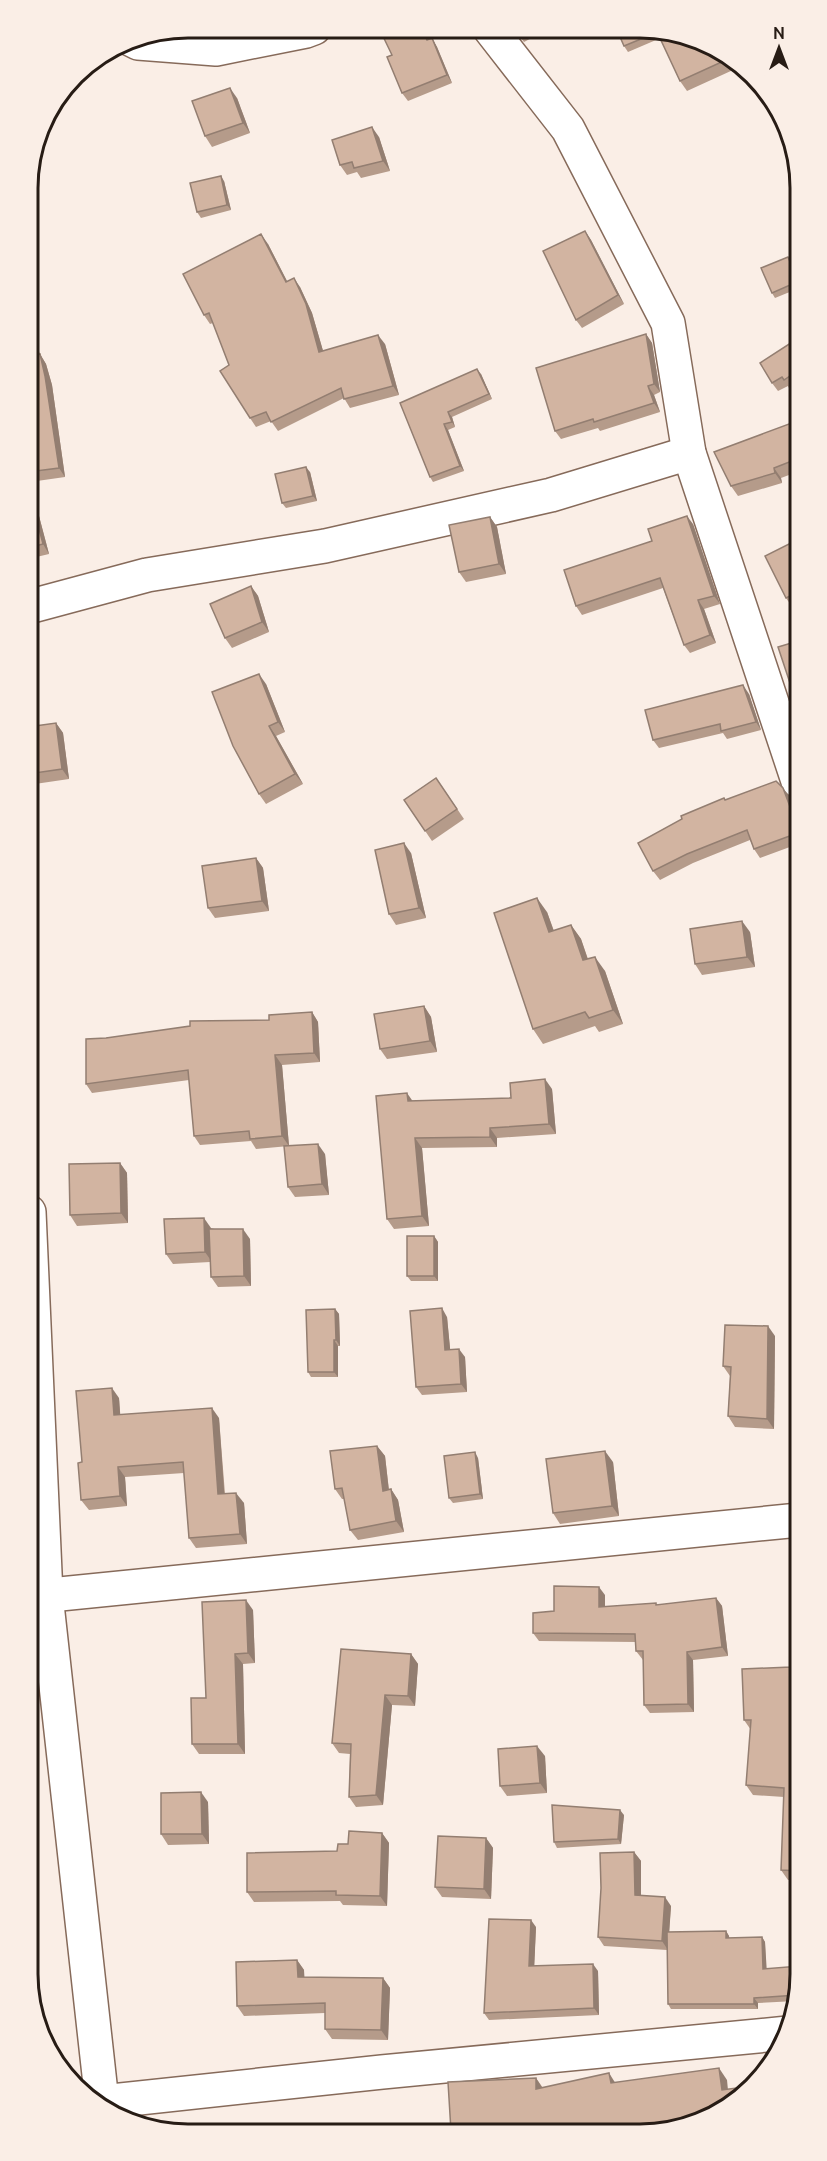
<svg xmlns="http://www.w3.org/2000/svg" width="827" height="2161" viewBox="0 0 827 2161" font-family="Ubuntu,sans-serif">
	<rect width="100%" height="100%" fill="#faeee6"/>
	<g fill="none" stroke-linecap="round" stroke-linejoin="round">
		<g stroke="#866a5a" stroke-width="36">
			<g id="minor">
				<path d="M 490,29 L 568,129 L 668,323 L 689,453 L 798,781"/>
				<path d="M 130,39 L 138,43 L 216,49 L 306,31 L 314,28"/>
				<path d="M 28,607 L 147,575 L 325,546 L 551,495 L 689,453"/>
				<path d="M 29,1212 L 46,1595 L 102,2102"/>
				<path d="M 30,1597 L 799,1520"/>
				<path d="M 102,2102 L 382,2072 L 788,2033"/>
			</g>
		</g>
		<use href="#minor" stroke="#fff" stroke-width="33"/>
	</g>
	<g fill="#b59b8a">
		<path d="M 514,29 L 544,29 L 545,31 L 524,42 Z"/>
		<path d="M 652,30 L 656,40 L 628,52 L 624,46 Z"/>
		<path d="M 659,36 L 728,61 L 733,70 L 687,91 L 680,81 Z"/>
		<path d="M 432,38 L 437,47 L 452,83 L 408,101 L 402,93 L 429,39 Z"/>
		<path d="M 237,98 L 250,133 L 212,147 L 205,136 Z"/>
		<path d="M 379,137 L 390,171 L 361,178 L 357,172 L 347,175 L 340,165 Z"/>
		<path d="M 224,181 L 231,210 L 201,218 L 197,212 Z"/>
		<path d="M 585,231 L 591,240 L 624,304 L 582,328 L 576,320 Z"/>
		<path d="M 268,244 L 287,281 L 300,287 L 312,313 L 323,351 L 385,344 L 399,395 L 350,408 L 344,398 L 278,431 L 271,421 L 256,427 L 250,418 L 213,323 L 210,324 L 204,315 Z"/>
		<path d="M 788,257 L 792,262 L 797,274 L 797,289 L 775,298 L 772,293 Z"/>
		<path d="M 28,323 L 31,329 L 40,354 L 46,364 L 52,385 L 65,477 L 30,482 L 49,554 L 28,559 Z"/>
		<path d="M 646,334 L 652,343 L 660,392 L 654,395 L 660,412 L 600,431 L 598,428 L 561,439 L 555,431 Z"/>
		<path d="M 797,339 L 797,383 L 789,388 L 788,386 L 778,391 L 772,383 Z"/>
		<path d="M 481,374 L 492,399 L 452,417 L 455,427 L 448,430 L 464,471 L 433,482 L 430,477 L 400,403 Z"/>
		<path d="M 797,421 L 797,472 L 781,478 L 782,483 L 738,496 L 731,486 Z"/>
		<path d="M 310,472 L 317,501 L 286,508 L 282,503 Z"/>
		<path d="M 490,517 L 497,527 L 506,574 L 466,582 L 459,572 Z"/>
		<path d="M 693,524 L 720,604 L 704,609 L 716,643 L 690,653 L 684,645 L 663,588 L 582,615 L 576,606 L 652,541 Z"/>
		<path d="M 797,540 L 798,606 L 793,608 L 786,598 Z"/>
		<path d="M 251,586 L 258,596 L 269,632 L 232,648 L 225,638 Z"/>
		<path d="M 798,641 L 798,696 L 791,686 Z"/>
		<path d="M 28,646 L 35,669 L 28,671 Z"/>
		<path d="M 266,684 L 285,732 L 276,736 L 303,784 L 266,804 L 259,794 Z"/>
		<path d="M 749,694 L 761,730 L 727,739 L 723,733 L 659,748 L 653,740 Z"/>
		<path d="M 56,723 L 63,733 L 69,779 L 28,785 L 28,727 Z"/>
		<path d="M 436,778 L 464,819 L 432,841 L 404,800 Z"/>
		<path d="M 790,797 L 798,820 L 798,844 L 760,858 L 754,849 L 750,840 L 693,863 L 660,880 L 653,871 L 725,800 Z"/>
		<path d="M 411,853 L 426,918 L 396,925 L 389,914 Z"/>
		<path d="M 256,858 L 263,868 L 269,911 L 215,918 L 208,908 Z"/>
		<path d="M 547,912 L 554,931 L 571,925 L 581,939 L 588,959 L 605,971 L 623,1024 L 599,1032 L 595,1026 L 543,1044 L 533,1029 Z"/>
		<path d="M 750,932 L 755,967 L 702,975 L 695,964 Z"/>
		<path d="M 424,1006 L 431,1017 L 437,1052 L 387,1059 L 380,1049 Z"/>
		<path d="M 312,1012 L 318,1022 L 320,1062 L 282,1065 L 289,1146 L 256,1149 L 251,1141 L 200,1145 L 194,1136 L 189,1080 L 92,1093 L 86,1084 L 106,1038 L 269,1020 Z"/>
		<path d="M 552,1089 L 556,1134 L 497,1138 L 497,1147 L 422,1148 L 429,1226 L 394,1229 L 387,1219 L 412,1101 L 511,1098 Z"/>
		<path d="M 325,1154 L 329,1195 L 295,1197 L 288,1187 Z"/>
		<path d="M 120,1163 L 127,1173 L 128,1223 L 77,1226 L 70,1215 Z"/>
		<path d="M 211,1228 L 250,1239 L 251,1286 L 218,1287 L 211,1277 L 210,1262 L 173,1264 L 166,1254 Z"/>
		<path d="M 434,1236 L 438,1242 L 438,1281 L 411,1281 L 407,1276 Z"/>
		<path d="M 335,1309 L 339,1314 L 340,1346 L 338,1346 L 338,1377 L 311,1377 L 308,1372 Z"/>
		<path d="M 447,1317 L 450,1349 L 465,1357 L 467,1392 L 422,1395 L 416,1387 Z"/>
		<path d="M 775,1336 L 774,1429 L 735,1427 L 728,1416 L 730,1376 L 723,1366 Z"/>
		<path d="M 119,1398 L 120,1414 L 219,1418 L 225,1494 L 244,1503 L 247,1544 L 196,1548 L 189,1538 L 184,1473 L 125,1477 L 127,1506 L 89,1510 L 81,1500 L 82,1462 Z"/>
		<path d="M 377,1446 L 385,1456 L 389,1490 L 391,1489 L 398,1500 L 404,1532 L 358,1540 L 350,1530 L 344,1499 L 342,1499 L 335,1489 Z"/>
		<path d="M 478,1458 L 483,1499 L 453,1503 L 449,1498 Z"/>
		<path d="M 613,1462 L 619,1516 L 560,1524 L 553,1513 Z"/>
		<path d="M 605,1595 L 605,1607 L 656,1603 L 657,1605 L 716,1598 L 722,1606 L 728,1656 L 693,1660 L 694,1712 L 650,1713 L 644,1705 L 643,1660 L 636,1651 L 636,1642 L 539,1641 L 533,1633 L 554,1611 Z"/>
		<path d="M 253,1610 L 255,1663 L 243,1664 L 245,1754 L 199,1754 L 192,1744 L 206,1698 Z"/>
		<path d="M 799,1625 L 800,1880 L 788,1880 L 781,1870 L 784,1797 L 753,1795 L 746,1785 L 751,1730 L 744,1720 L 791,1667 Z"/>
		<path d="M 411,1654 L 418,1664 L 415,1706 L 392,1705 L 383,1805 L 356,1807 L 349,1797 L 350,1754 L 339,1753 L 332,1743 Z"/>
		<path d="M 545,1756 L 547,1793 L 507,1796 L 500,1786 Z"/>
		<path d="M 208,1802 L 209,1844 L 168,1845 L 161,1834 Z"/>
		<path d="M 624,1815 L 621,1844 L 557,1848 L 554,1842 Z"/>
		<path d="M 382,1833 L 389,1843 L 387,1906 L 343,1905 L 340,1901 L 254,1902 L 247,1892 L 337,1851 L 348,1844 Z"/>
		<path d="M 486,1838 L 493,1848 L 491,1899 L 442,1897 L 435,1887 Z"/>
		<path d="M 634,1852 L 641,1861 L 641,1895 L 671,1906 L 669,1932 L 726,1931 L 729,1936 L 729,1938 L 762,1937 L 765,1942 L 766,1969 L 800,1983 L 796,2001 L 758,2003 L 758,2009 L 671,2009 L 668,2004 L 667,1950 L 604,1946 L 598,1937 Z"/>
		<path d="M 536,1927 L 534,1966 L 598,1971 L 599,2015 L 489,2020 L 484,2013 Z"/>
		<path d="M 297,1960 L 304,1970 L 304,1977 L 383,1978 L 390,1988 L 388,2040 L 332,2039 L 325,2029 L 325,2013 L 244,2016 L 237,2006 Z"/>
		<path d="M 536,2078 L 543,2088 L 615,2082 L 727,2080 L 720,2112 L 671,2131 L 451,2131 Z"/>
	</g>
	<g fill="#937e71">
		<path d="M 422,29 L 424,29 L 433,48 L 427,40 Z"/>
		<path d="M 432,38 L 437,47 L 452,83 L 447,75 Z"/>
		<path d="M 725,59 L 728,61 L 733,70 Z"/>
		<path d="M 230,88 L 237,98 L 250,133 L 243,123 Z"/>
		<path d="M 372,127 L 379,137 L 390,171 L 383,161 Z"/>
		<path d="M 221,176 L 224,181 L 231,210 L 227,205 Z"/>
		<path d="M 585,231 L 591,240 L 624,304 L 618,295 Z"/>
		<path d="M 261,234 L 268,244 L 292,291 L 286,282 Z"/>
		<path d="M 788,257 L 792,262 L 797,274 L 797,278 Z"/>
		<path d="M 294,278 L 300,287 L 312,313 L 326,361 L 319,352 Z"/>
		<path d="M 28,323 L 31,329 L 42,362 L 40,354 L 46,364 L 52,385 L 65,477 L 59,468 L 36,355 L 28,328 Z"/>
		<path d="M 646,334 L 652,343 L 660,392 L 654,384 Z"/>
		<path d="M 378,335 L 385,344 L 399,395 L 393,386 Z"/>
		<path d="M 477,369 L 481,374 L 492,399 L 489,394 Z"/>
		<path d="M 648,386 L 654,395 L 660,412 L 654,403 Z"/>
		<path d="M 448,412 L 452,417 L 455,427 L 452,422 Z"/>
		<path d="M 444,424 L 448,430 L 464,471 L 460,466 Z"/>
		<path d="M 306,467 L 310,472 L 317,501 L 313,496 Z"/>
		<path d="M 774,468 L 781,478 L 782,483 L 775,473 Z"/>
		<path d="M 28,478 L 30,482 L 49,554 L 43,544 L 28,487 Z"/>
		<path d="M 687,516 L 693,524 L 720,604 L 714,596 Z"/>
		<path d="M 490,517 L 497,527 L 506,574 L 499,564 Z"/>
		<path d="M 251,586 L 258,596 L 269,632 L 262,622 Z"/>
		<path d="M 698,600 L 704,609 L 716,643 L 710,635 Z"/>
		<path d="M 28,646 L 35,669 L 28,658 Z"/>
		<path d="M 259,674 L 266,684 L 285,732 L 278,722 Z"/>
		<path d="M 743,685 L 749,694 L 761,730 L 756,722 Z"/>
		<path d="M 56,723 L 63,733 L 69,779 L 62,769 Z"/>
		<path d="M 269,726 L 276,736 L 303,784 L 295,774 Z"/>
		<path d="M 783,788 L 790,797 L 798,820 L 798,828 Z"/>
		<path d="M 404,843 L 411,853 L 426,918 L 419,908 Z"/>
		<path d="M 256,858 L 263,868 L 269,911 L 262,901 Z"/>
		<path d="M 537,898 L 547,912 L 559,946 L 549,932 Z"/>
		<path d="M 742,921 L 750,932 L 755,967 L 747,957 Z"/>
		<path d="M 571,925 L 581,939 L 593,975 L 583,960 Z"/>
		<path d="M 595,957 L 605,971 L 623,1024 L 613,1010 Z"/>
		<path d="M 424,1006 L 431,1017 L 437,1052 L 430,1041 Z"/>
		<path d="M 312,1012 L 318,1022 L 320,1062 L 314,1053 Z"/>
		<path d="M 275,1055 L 282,1065 L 289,1146 L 282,1136 Z"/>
		<path d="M 545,1079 L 552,1089 L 556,1134 L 549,1124 Z"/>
		<path d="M 407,1093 L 414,1103 L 408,1101 Z"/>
		<path d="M 490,1128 L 497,1138 L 497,1147 L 490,1137 Z"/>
		<path d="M 415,1138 L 422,1148 L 429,1226 L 422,1216 Z"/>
		<path d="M 318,1144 L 325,1154 L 329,1195 L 322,1184 Z"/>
		<path d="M 120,1163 L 127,1173 L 128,1223 L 121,1213 Z"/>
		<path d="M 204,1218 L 211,1228 L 212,1262 L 205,1252 Z"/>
		<path d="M 243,1229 L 250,1239 L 251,1286 L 244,1276 Z"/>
		<path d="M 434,1236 L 438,1242 L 438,1281 L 434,1276 Z"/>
		<path d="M 442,1308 L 447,1317 L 451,1358 L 445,1350 Z"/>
		<path d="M 335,1309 L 339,1314 L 340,1346 L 336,1340 Z"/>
		<path d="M 768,1326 L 775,1336 L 774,1429 L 767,1419 Z"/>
		<path d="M 334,1340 L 338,1346 L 338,1377 L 334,1372 Z"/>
		<path d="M 459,1349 L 465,1357 L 467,1392 L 461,1384 Z"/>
		<path d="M 112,1388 L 119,1398 L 121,1425 L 114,1415 Z"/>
		<path d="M 212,1408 L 219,1418 L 225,1504 L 218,1494 Z"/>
		<path d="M 377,1446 L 385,1456 L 390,1501 L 383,1491 Z"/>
		<path d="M 605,1451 L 613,1462 L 619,1516 L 612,1506 Z"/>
		<path d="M 475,1452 L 478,1458 L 483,1499 L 480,1494 Z"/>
		<path d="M 118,1467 L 125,1477 L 127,1506 L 120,1496 Z"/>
		<path d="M 391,1489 L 398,1500 L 404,1532 L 396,1521 Z"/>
		<path d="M 236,1493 L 244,1503 L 247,1544 L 240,1534 Z"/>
		<path d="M 599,1587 L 605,1595 L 605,1616 L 599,1607 Z"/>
		<path d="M 716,1598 L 722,1606 L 728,1656 L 722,1647 Z"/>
		<path d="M 246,1600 L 253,1610 L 255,1663 L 248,1653 Z"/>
		<path d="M 687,1652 L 693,1660 L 694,1712 L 688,1704 Z"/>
		<path d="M 235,1654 L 243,1664 L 245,1754 L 238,1744 Z"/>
		<path d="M 411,1654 L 418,1664 L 415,1706 L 408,1696 Z"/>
		<path d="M 385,1695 L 392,1705 L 383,1805 L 376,1795 Z"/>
		<path d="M 537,1746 L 545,1756 L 547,1793 L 540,1783 Z"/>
		<path d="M 201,1792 L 208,1802 L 209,1844 L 202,1834 Z"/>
		<path d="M 620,1810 L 624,1815 L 621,1844 L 618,1839 Z"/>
		<path d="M 382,1833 L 389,1843 L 387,1906 L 380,1896 Z"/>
		<path d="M 486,1838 L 493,1848 L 491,1899 L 484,1889 Z"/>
		<path d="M 634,1852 L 641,1861 L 641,1904 L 635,1895 Z"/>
		<path d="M 665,1897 L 671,1906 L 668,1950 L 662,1941 Z"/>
		<path d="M 531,1920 L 536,1927 L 534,1973 L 529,1966 Z"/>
		<path d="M 726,1931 L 729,1936 L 730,1943 L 726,1938 Z"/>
		<path d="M 762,1937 L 765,1942 L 767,1974 L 763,1969 Z"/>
		<path d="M 297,1960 L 304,1970 L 305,1987 L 298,1977 Z"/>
		<path d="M 593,1964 L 598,1971 L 599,2015 L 594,2008 Z"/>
		<path d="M 383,1978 L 390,1988 L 388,2040 L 381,2030 Z"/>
		<path d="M 754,1998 L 758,2003 L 758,2009 L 754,2004 Z"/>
		<path d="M 719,2068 L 727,2080 L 729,2101 L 722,2090 Z"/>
		<path d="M 609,2073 L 616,2084 L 611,2083 Z"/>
		<path d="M 536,2078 L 543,2089 L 536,2089 Z"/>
	</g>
	<g fill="#d2b4a1" stroke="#937e71" stroke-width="1.5">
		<path d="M 379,28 L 422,29 L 427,40 L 432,38 L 447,75 L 402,93 L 387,57 L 392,55 Z"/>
		<path d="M 617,30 L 651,30 L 653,34 L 624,46 Z"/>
		<path d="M 671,30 L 725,59 L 726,60 L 680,81 L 659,36 Z"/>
		<path d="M 230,88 L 243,123 L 205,136 L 192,101 Z"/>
		<path d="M 372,127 L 383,161 L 354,168 L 352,162 L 340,165 L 332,140 Z"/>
		<path d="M 221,176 L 227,205 L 197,212 L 190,183 Z"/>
		<path d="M 585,231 L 618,295 L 576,320 L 543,251 Z"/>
		<path d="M 261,234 L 286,282 L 294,278 L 306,304 L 319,352 L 378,335 L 393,386 L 344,399 L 341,388 L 271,422 L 266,412 L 250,418 L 220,371 L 229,365 L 209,313 L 204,315 L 183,274 Z"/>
		<path d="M 788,257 L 797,278 L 797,282 L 772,293 L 761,268 Z"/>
		<path d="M 28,328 L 36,355 L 40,354 L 45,376 L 59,468 L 28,472 Z"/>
		<path d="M 646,334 L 654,384 L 648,386 L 654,403 L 594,422 L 593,419 L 555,431 L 536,368 Z"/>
		<path d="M 797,339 L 797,371 L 784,380 L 782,377 L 772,383 L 760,363 Z"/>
		<path d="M 477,369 L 489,394 L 448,412 L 452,422 L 444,424 L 460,466 L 430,477 L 400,403 Z"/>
		<path d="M 797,421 L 797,459 L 774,468 L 775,473 L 731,486 L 714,452 Z"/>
		<path d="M 306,467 L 313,496 L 282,503 L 275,474 Z"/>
		<path d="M 28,487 L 43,544 L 28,548 Z"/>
		<path d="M 687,516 L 714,596 L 698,600 L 710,635 L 684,645 L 660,578 L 576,606 L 564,570 L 652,541 L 648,529 Z"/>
		<path d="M 490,517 L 499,564 L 459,572 L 449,525 Z"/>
		<path d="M 797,540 L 798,592 L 786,598 L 765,556 Z"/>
		<path d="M 251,586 L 262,622 L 225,638 L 210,604 Z"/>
		<path d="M 798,641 L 798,684 L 791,686 L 778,647 Z"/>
		<path d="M 259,674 L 278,722 L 269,726 L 295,774 L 259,794 L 233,746 L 212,692 Z"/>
		<path d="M 743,685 L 756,722 L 721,731 L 720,724 L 653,740 L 645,710 Z"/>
		<path d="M 56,723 L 62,769 L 28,774 L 28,727 Z"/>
		<path d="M 436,778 L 457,809 L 425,831 L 404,800 Z"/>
		<path d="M 776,781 L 783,788 L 798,828 L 798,833 L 754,849 L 747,830 L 687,854 L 653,871 L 638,843 L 682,819 L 681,816 L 724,798 L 725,800 Z"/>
		<path d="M 404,843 L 419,908 L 389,914 L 375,850 Z"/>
		<path d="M 256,858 L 262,901 L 208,908 L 202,866 Z"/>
		<path d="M 537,898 L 549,932 L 571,925 L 583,960 L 595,957 L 613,1010 L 589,1018 L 585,1012 L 533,1029 L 494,913 Z"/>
		<path d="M 742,921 L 747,957 L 695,964 L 690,929 Z"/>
		<path d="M 424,1006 L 430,1041 L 380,1049 L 374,1014 Z"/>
		<path d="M 312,1012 L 314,1053 L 275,1055 L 282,1136 L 250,1139 L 249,1131 L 194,1136 L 188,1070 L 86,1084 L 86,1039 L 106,1038 L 190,1026 L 190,1021 L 269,1020 L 269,1015 Z"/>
		<path d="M 545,1079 L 549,1124 L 490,1128 L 490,1137 L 415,1138 L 422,1216 L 387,1219 L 376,1096 L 407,1093 L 408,1101 L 511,1098 L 510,1083 Z"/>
		<path d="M 318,1144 L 322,1184 L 288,1187 L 284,1146 Z"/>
		<path d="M 120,1163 L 121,1213 L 70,1215 L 69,1164 Z"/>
		<path d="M 204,1218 L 205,1252 L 166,1254 L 164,1219 Z"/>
		<path d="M 209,1229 L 243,1229 L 244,1276 L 211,1277 Z"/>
		<rect x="407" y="1236" width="27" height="40"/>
		<path d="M 442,1308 L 445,1350 L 459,1349 L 461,1384 L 416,1387 L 410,1311 Z"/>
		<path d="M 335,1309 L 336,1340 L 334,1340 L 334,1372 L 308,1372 L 306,1310 Z"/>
		<path d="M 725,1325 L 768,1326 L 767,1419 L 728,1416 L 731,1367 L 723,1366 Z"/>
		<path d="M 112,1388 L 114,1415 L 212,1408 L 218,1494 L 236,1493 L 240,1534 L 189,1538 L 183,1462 L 118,1467 L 120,1496 L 81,1500 L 78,1463 L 82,1462 L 76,1391 Z"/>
		<path d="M 377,1446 L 383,1491 L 391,1489 L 396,1521 L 350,1530 L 342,1488 L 335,1489 L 330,1451 Z"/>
		<path d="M 605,1451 L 612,1506 L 553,1513 L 546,1459 Z"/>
		<path d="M 475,1452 L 480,1494 L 449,1498 L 444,1456 Z"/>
		<path d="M 554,1586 L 599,1587 L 599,1607 L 656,1603 L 656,1605 L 716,1598 L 722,1647 L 687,1652 L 688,1704 L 644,1705 L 643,1651 L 636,1651 L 635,1634 L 533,1633 L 533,1613 L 554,1611 Z"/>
		<path d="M 246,1600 L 248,1653 L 235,1654 L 238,1744 L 192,1744 L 191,1698 L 206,1698 L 202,1602 Z"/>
		<path d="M 799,1625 L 800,1871 L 781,1870 L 784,1788 L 746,1785 L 751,1720 L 744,1720 L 742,1669 L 791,1667 Z"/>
		<path d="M 341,1649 L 411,1654 L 408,1696 L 385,1695 L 376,1795 L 349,1797 L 351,1744 L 332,1743 Z"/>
		<path d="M 537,1746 L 540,1783 L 500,1786 L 498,1749 Z"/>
		<path d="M 201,1792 L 202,1834 L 161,1834 L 161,1793 Z"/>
		<path d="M 552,1805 L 620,1810 L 618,1839 L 554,1842 Z"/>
		<path d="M 349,1831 L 382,1833 L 380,1896 L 336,1895 L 336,1891 L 247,1892 L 247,1853 L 337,1851 L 338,1844 L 348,1844 Z"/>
		<path d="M 438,1836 L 486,1838 L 484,1889 L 435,1887 Z"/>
		<path d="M 634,1852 L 635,1895 L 665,1897 L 662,1941 L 598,1937 L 601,1888 L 600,1853 Z"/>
		<path d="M 489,1919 L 531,1920 L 529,1966 L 593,1964 L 594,2008 L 484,2013 Z"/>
		<path d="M 726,1931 L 726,1938 L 762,1937 L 763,1969 L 800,1966 L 800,1983 L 797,1995 L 754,1998 L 754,2004 L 668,2004 L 667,1932 Z"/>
		<path d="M 297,1960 L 298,1977 L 383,1978 L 381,2030 L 325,2029 L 325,2003 L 237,2006 L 236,1962 Z"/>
		<path d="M 719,2068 L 722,2090 L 751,2086 L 720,2112 L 683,2126 L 659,2131 L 451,2131 L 448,2082 L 536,2078 L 536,2089 L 609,2073 L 611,2083 Z"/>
		<path d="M 363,2126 L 363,2131 L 313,2131 Z"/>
	</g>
	<path d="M0 0H827V2161H0ZM188 38H640A150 150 0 0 1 790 188V1974A150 150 0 0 1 640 2124H188A150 150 0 0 1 38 1974V188A150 150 0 0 1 188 38Z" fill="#faeee6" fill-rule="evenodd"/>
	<path fill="none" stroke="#271c15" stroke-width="3" d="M188 38H640A150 150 0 0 1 790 188V1974A150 150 0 0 1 640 2124H188A150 150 0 0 1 38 1974V188A150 150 0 0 1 188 38Z"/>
	<g transform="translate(779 48)" stroke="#faeee6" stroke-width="4.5" paint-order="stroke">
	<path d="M0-4.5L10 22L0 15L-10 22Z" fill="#271c15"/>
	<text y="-9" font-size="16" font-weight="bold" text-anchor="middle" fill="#271c15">N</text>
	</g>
</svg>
